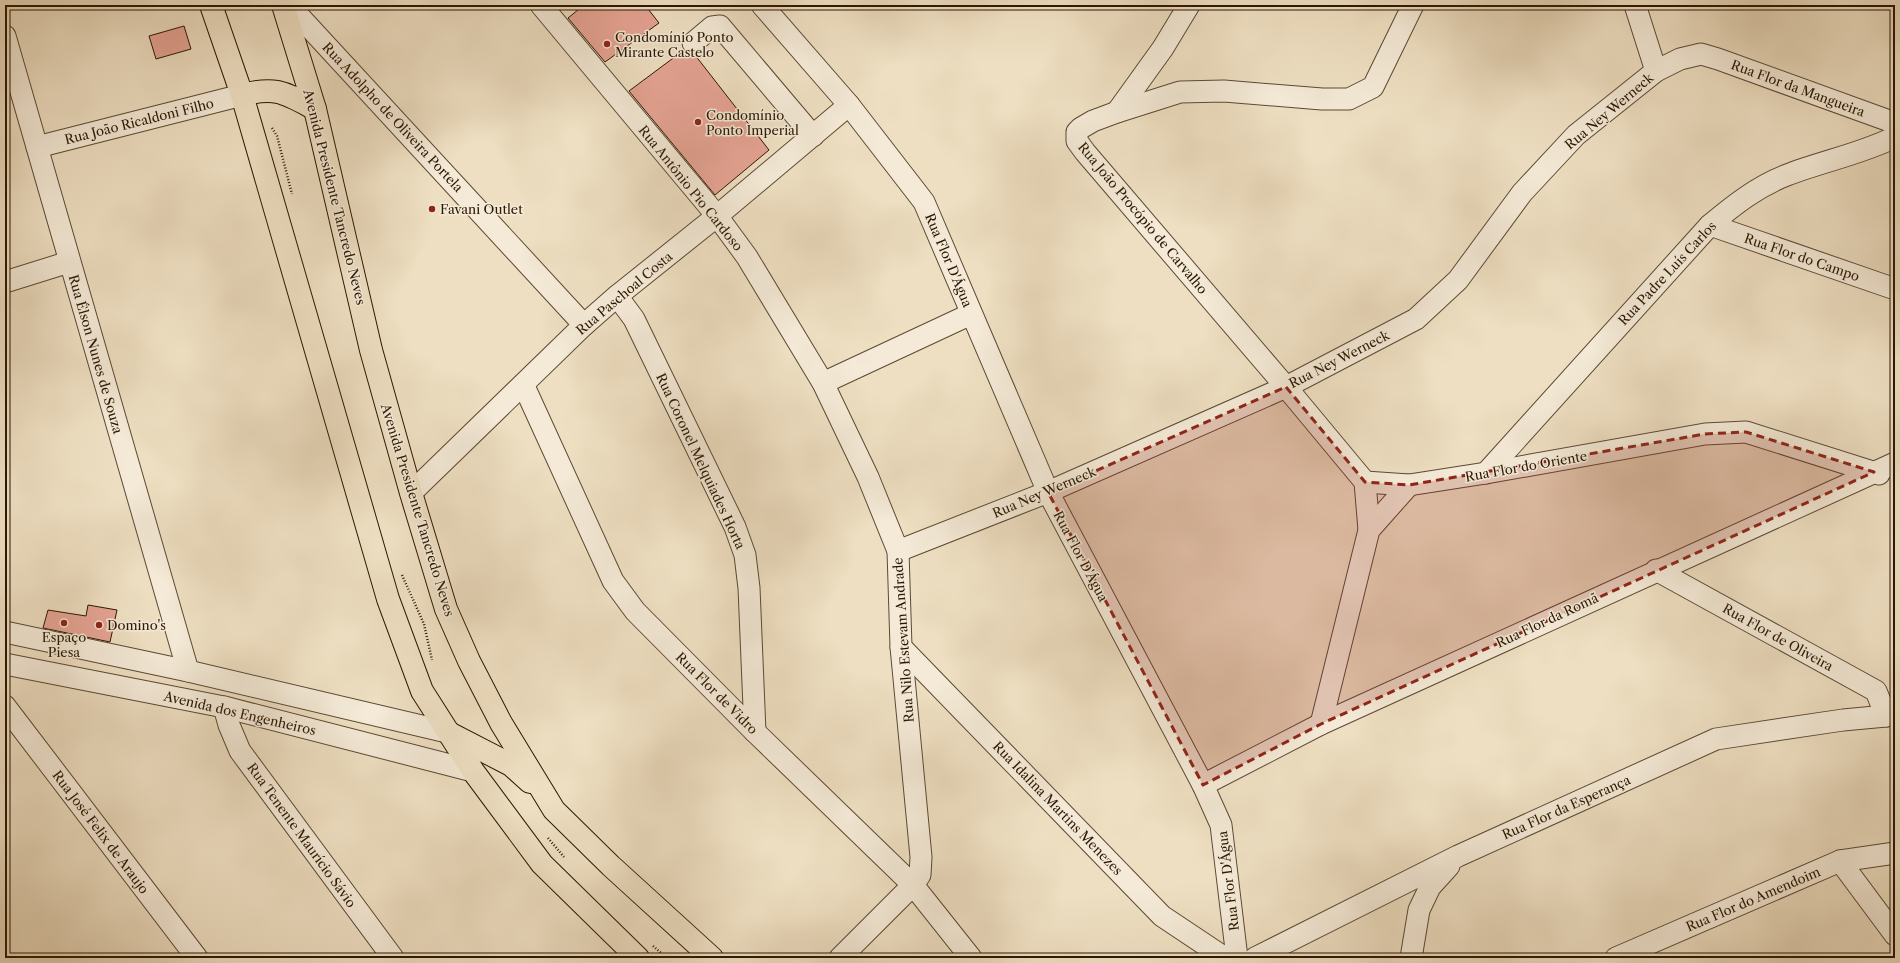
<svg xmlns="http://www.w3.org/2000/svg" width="1900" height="963" viewBox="0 0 1900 963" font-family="'Libre Caslon Text',serif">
	<rect width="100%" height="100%" fill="#eedfc2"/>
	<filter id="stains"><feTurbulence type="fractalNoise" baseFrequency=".005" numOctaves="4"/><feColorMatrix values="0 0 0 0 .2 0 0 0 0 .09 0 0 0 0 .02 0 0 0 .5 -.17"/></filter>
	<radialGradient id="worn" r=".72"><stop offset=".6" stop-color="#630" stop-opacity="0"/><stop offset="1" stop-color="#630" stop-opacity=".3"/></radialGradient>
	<g fill="#e6a494" stroke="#2b1703">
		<path d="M 584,5 L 645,5 L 659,23 L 605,62 L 568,18 Z"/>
		<path d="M 184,26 L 191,49 L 156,59 L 149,36 Z"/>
		<path d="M 684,50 L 689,54 L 695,55 L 769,150 L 715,195 L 629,91 Z"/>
		<path d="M 88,605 L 117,610 L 110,642 L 43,628 L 48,610 L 86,616 Z"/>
	</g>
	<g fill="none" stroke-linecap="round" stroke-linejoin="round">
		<g stroke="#5c4933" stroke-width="23">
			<g id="minor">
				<path d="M 541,5 L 717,216 L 747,257 L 823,383 L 868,477 L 898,551 L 901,647 L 921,857 L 920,875 L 913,885 L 840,958"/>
				<path d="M 762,5 L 849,105 L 924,202 L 1048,492 L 1203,785 L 1221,825 L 1237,958"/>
				<path d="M 1635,5 L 1656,71"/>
				<path d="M 299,16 L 584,325"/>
				<path d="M 5,36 L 188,671"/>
				<path d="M 693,43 L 712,27 L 720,26 L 813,136"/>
				<path d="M 1117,112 L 1163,48 L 1189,5"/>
				<path d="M 37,147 L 242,95"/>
				<path d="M 1710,225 L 1895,289"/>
				<path d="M 5,282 L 69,262"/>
				<path d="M 617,296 L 634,319 L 735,527 L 745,555 L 749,588 L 755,732"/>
				<path d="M 823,383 L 971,314"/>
				<path d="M 524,386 L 613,581 L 635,611 L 755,732 L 913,885 L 971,958"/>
				<path d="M 1486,473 L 1710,225 C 1734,205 1758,186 1787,175 C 1823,161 1861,154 1895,137"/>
				<path d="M 1365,482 L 1409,485 L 1486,473 L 1705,434 L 1746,432 L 1879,474"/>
				<path d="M 411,493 L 584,325 L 617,296 L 717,216 L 849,105"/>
				<path d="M 1369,530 L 1365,482 L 1286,387 L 1085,152 L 1077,141 L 1077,132 L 1081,128 L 1093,121 L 1117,112 L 1180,92 L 1224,91 L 1322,99 L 1349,99 L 1373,87 L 1413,5"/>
				<path d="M 898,551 L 1048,492 L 1286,387 L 1416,319 L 1458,280 L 1522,193 L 1576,135 L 1656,71 L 1680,59 L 1701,54 L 1718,59 L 1895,123"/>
				<path d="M 1656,570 L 1876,691 L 1886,716"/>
				<path d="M 5,632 L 188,671 L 447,732"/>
				<path d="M 901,647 L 1162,916 L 1225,958"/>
				<path d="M 5,664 L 224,707 L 473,771"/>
				<path d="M 5,706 L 197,958"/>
				<path d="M 224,707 L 229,725 L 240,751 L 393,958"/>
				<path d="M 1321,724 L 1369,530 L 1409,485"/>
				<path d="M 1203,785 L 1321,724 L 1895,463"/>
				<path d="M 1840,861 L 1895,935"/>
				<path d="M 1255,958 L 1458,856 L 1716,739 L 1843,720 L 1886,716 L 1895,713"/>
				<path d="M 1411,958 L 1419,910 L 1430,887 L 1449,866"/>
				<path d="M 1616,958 L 1840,861 L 1895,853"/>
			</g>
		</g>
		<g stroke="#2b1703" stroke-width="24">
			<g id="major">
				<path d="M 211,5 L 242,95 L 388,599 L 422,691 L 473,771 L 542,864 L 638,958"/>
				<path d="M 283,5 L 315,109 L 371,350 L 411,493 L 446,609 L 469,661 L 501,723 L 554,810 L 611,866 L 712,958"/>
				<path d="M 242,95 C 276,86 285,93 315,109"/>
				<path d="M 449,733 L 511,765 L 530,782"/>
			</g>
		</g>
		<g stroke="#2b1703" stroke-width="2.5" stroke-dasharray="1 2" stroke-linecap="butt">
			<path d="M 272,128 L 277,136 L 292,194"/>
			<path d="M 402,575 L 424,624 L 432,660"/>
			<path d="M 548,838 L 564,857"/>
			<path d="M 653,946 L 667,958"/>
		</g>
		<use href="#minor" stroke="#f4ead7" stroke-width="21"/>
		<use href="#major" stroke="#eedfc2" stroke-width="22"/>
	</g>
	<path fill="#8f2418" fill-opacity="0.2" stroke="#8f2418" stroke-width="3" stroke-dasharray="8 5" stroke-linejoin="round" d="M 1286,387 L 1365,482 L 1409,485 L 1705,434 L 1746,432 L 1874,472 L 1321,724 L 1203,785 L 1048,492 Z"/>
	<g fill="#8f2418" stroke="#f4ead7" stroke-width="1.5">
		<circle cx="607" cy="44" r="4"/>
		<circle cx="698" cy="122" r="4"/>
		<circle cx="432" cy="209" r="4"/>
		<circle cx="64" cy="623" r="4"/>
		<circle cx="99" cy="625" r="4"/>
	</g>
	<g text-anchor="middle" stroke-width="3" stroke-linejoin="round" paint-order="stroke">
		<g font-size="13" fill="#2b1703" stroke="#f4ead7" text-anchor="start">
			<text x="615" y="42">Condomínio Ponto<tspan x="615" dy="15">Mirante Castelo</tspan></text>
			<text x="706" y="120">Condomínio<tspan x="706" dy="15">Ponto Imperial</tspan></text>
			<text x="440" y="214">Favani Outlet</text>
			<text x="107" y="630">Domino's</text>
			<text x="64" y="642" text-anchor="middle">Espaço<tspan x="64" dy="15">Piesa</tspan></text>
		</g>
		<g font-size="13" fill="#2b1703" stroke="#f4ead7">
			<text transform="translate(1798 88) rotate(20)" y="5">Rua Flor da Mangueira</text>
			<text transform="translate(1609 111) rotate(-40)" y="5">Rua Ney Werneck</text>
			<text transform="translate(393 117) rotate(47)" y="5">Rua Adolpho de Oliveira Portela</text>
			<text transform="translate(139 121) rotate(-14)" y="5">Rua João Ricaldoni Filho</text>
			<text transform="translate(691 188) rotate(51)" y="5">Rua Antônio Pio Cardoso</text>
			<text transform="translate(335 197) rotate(76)" y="5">Avenida Presidente Tancredo Neves</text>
			<text transform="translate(1143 218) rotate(50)" y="5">Rua João Procópio de Carvalho</text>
			<text transform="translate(1802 257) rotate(19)" y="5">Rua Flor do Campo</text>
			<text transform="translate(949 260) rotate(67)" y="5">Rua Flor D'Água</text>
			<text transform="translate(1667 273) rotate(-47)" y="5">Rua Padre Luís Carlos</text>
			<text transform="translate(624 293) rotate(-40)" y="5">Rua Paschoal Costa</text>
			<text transform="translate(96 354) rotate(74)" y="5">Rua Élson Nunes de Souza</text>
			<text transform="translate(1339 359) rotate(-27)" y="5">Rua Ney Werneck</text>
			<text transform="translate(701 461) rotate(65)" y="5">Rua Coronel Melquiades Horta</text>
			<text transform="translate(1526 466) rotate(-10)" y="5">Rua Flor do Oriente</text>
			<text transform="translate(1044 492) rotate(-23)" y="5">Rua Ney Werneck</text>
			<text transform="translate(418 510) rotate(73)" y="5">Avenida Presidente Tancredo Neves</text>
			<text transform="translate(1081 556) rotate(62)" y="5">Rua Flor D'Água</text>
			<text transform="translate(1547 620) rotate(-25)" y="5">Rua Flor da Romã</text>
			<text transform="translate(1778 637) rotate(29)" y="5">Rua Flor de Oliveira</text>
			<text transform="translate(903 640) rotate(-94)" y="5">Rua Nilo Estevam Andrade</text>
			<text transform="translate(717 693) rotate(45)" y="5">Rua Flor de Vidro</text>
			<text transform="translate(240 713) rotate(13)" y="5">Avenida dos Engenheiros</text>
			<text transform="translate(1566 807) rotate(-24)" y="5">Rua Flor da Esperança</text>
			<text transform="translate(1058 808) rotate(46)" y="5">Rua Idalina Martins Menezes</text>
			<text transform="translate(101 832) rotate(53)" y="5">Rua José Felix de Araujo</text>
			<text transform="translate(302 835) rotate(54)" y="5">Rua Tenente Maurício Sávio</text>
			<text transform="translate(1228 881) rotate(-97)" y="5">Rua Flor D'Água</text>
			<text transform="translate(1753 899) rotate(-23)" y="5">Rua Flor do Amendoim</text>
		</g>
	</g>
	<rect width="1900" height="963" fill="none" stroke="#eedfc2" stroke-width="20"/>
	<rect x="6" y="6" width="1888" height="951" fill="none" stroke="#2b1703" stroke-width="2"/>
	<rect x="10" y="10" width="1880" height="943" fill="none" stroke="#2b1703"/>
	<rect width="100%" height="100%" filter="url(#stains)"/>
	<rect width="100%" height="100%" fill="url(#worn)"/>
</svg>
